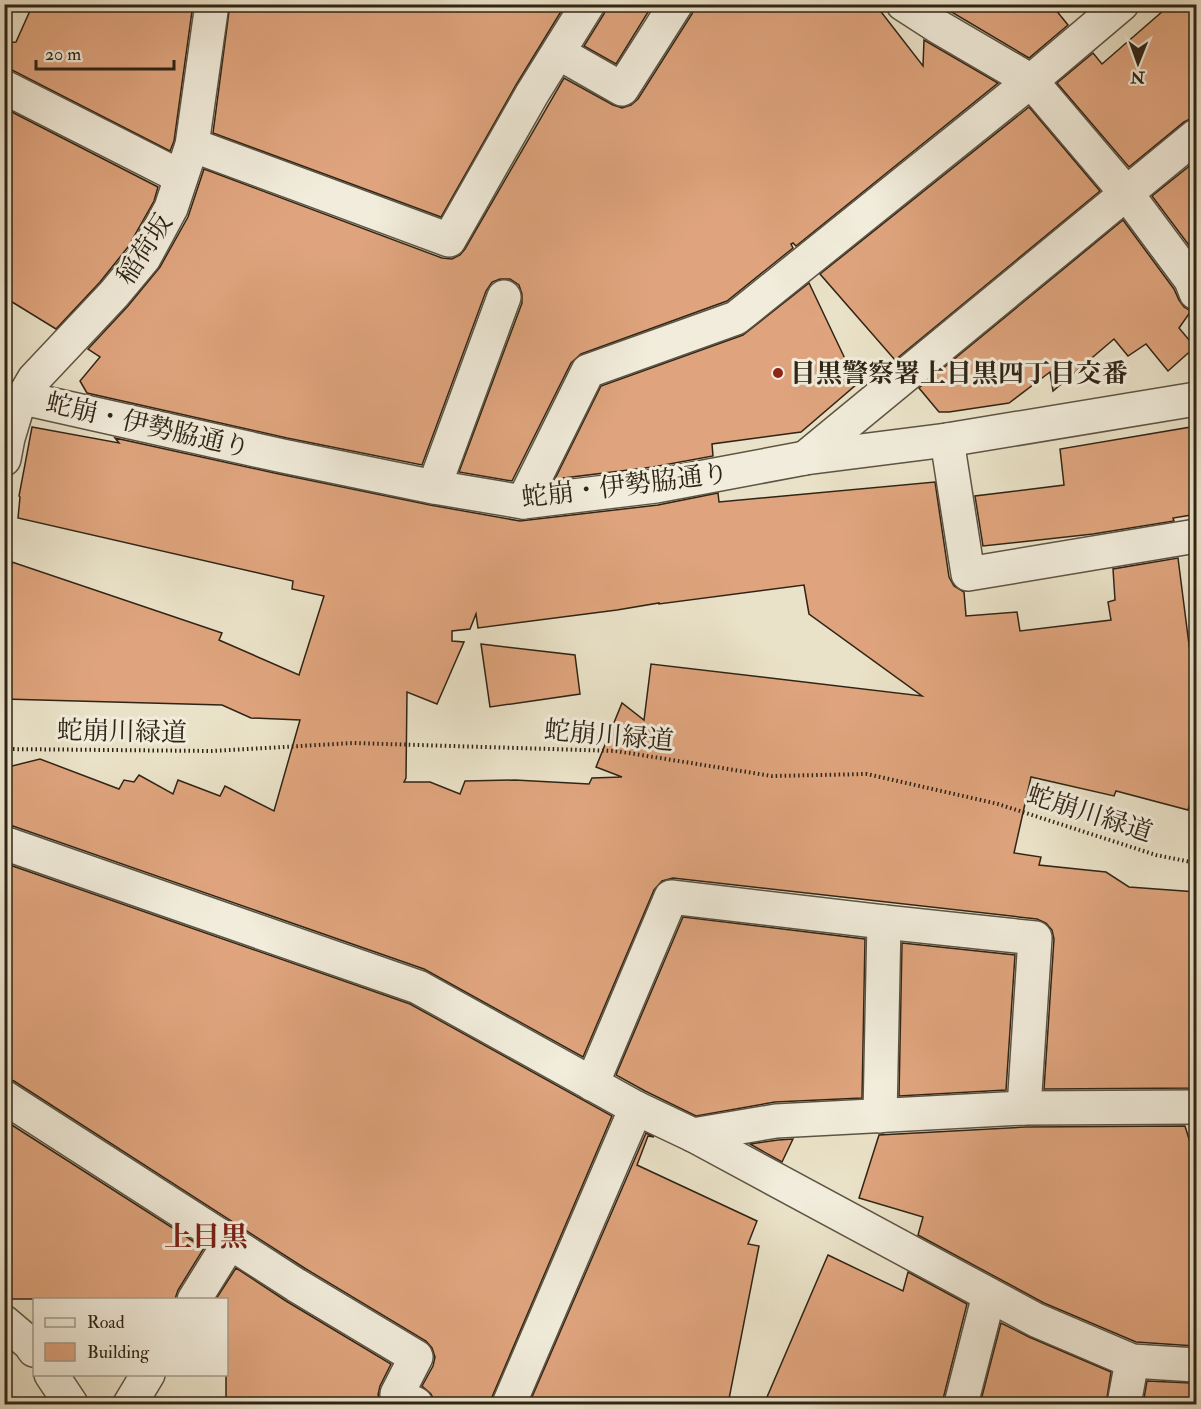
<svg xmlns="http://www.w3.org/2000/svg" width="1201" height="1409" viewBox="0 0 1201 1409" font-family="'IM FELL Double Pica','Noto Serif JP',serif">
	<rect width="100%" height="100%" fill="#eae2c8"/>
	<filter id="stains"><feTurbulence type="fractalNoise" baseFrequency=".00333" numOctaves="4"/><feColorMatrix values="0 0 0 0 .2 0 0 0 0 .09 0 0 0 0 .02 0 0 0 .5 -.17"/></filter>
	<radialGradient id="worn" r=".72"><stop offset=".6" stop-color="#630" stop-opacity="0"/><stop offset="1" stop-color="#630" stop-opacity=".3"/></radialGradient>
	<g fill="#dfa47d" stroke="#2f2416" stroke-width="1.5" fill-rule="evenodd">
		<path d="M 33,4 L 193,4 L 174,141 L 170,151 L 12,70 L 4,69 L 4,43 L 16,42 Z"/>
		<path d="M 230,4 L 563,4 L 565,5 L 516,85 L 441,217 L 213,133 Z"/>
		<path d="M 607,4 L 653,4 L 616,64 L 584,46 L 604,14 Z"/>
		<path d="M 695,4 L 875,4 L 923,66 L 924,40 L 998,83 L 796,246 L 793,243 L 791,244 L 793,248 L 727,301 L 581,354 L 571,363 L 512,481 L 459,472 L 522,303 L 522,294 L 519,285 L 510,279 L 500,279 L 492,282 L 486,291 L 422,465 L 287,438 L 87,393 L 80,381 L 100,357 L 88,349 L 128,306 L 160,267 L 188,217 L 204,169 L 442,258 L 452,259 L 460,255 L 465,249 L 564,78 L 613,105 L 622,108 L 631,105 L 638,99 L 692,14 Z"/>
		<path d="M 938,4 L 1051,4 L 1068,25 L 1029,58 Z"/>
		<path d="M 1171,4 L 1197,4 L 1197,118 L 1192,118 L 1184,122 L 1129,167 L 1057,83 L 1093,53 L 1102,64 Z"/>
		<path d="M 1029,107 L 1100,191 L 895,360 L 820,274 Z"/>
		<path d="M 4,108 L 158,187 L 154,201 L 128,247 L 100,282 L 56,329 L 4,297 Z"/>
		<path d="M 1197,160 L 1197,256 L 1152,196 Z"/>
		<path d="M 1123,220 L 1174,289 L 1179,300 L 1184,307 L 1191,311 L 1179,328 L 1195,347 L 1168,371 L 1146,344 L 1128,356 L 1114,339 L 1053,391 L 1050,372 L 1009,403 L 949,412 L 939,412 L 919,388 Z"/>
		<path d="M 809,283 L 857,384 L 801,432 L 712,444 L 713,456 L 653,467 L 555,479 L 601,386 L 743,335 Z"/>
		<path d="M 1197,426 L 1197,514 L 1173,518 L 1174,521 L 1093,534 L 983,546 L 975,496 L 1064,485 L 1060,449 Z"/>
		<path d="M 32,427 L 119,443 L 115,438 L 279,474 L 430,505 L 520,521 L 658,505 L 718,493 L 719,502 L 935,482 L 949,577 L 954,586 L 964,592 L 966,616 L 1017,612 L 1020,631 L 1111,620 L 1108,602 L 1115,600 L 1113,569 L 1178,558 L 1193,676 L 1197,676 L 1197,780 L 1188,810 L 1116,791 L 1114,796 L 1031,777 L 1014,853 L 1041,857 L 1039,865 L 1106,872 L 1129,887 L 1197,892 L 1197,1088 L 1044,1089 L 1054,939 L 1052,930 L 1046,923 L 1037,919 L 673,878 L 662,881 L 654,890 L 583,1057 L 424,969 L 10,825 L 4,825 L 4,768 L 40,759 L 119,789 L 124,780 L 134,782 L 139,775 L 173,794 L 178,780 L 220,796 L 225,786 L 274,811 L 300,720 L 251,718 L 222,705 L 4,699 L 4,587 L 9,588 L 12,562 L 222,633 L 219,640 L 299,675 L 324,596 L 292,589 L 293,581 L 18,518 L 20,497 L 19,496 ZM 804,585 L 809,614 L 922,696 L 651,664 L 644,720 L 622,703 L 596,767 L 622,777 L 592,778 L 589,784 L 515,780 L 465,781 L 460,794 L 430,782 L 404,782 L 406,778 L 407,692 L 437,704 L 464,642 L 452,641 L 452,631 L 470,629 L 476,614 L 478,628 L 617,610 L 659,603 L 659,604 Z"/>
		<path d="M 481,644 L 575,655 L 580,694 L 490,707 Z"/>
		<path d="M 4,863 L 410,1004 L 612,1116 L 492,1397 L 491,1404 L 438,1404 L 435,1403 L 431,1394 L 422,1386 L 433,1366 L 435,1357 L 432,1348 L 426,1341 L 306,1269 L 14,1081 L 4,1078 Z"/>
		<path d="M 683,917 L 865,939 L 862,1098 L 775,1102 L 696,1116 L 645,1091 L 616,1075 Z"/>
		<path d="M 902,943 L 1015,955 L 1006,1090 L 899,1096 Z"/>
		<path d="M 4,1120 L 204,1248 L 178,1290 L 175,1299 L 4,1299 Z"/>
		<path d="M 1185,1126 L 1197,1165 L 1197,1332 L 1195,1346 L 1136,1342 L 1044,1303 L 918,1235 L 923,1217 L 859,1198 L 879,1135 L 1025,1127 Z"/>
		<path d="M 646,1133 L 654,1137 L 648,1136 L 637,1165 L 757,1221 L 748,1244 L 759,1246 L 728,1404 L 529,1404 Z"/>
		<path d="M 793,1139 L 782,1162 L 750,1144 L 778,1140 Z"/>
		<path d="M 828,1255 L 903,1291 L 908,1272 L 967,1304 L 943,1399 L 943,1404 L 764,1404 Z"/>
		<path d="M 236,1268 L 286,1301 L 391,1364 L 380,1386 L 378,1395 L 382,1404 L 226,1404 L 226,1299 L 216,1299 Z"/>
		<path d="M 1001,1323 L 1029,1337 L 1111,1372 L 1106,1404 L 980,1404 Z"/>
		<path d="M 1147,1381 L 1191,1383 L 1189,1404 L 1143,1404 Z"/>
	</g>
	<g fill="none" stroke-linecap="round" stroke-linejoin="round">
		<g stroke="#5e5442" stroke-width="36">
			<g id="minor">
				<path d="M 903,4 L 937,26 L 1031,81 L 1127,194 L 1191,280 L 1196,293"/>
				<path d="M 559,53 L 622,89 L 676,4"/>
				<path d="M 4,87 L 181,177"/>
				<path d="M 192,145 L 449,240 L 532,94 L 588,4"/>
				<path d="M 23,398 L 283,456 L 434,487 L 523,502 L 656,486 L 805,458 L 947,440 L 1196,399"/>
				<path d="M 947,440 L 968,574 L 1196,536"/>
				<path d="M 805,458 L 1196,136"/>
				<path d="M 4,459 L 8,438 L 17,408 L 34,379 L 114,294 L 144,258 L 171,208 L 192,145 L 212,4"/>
				<path d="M 434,487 L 504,297"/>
				<path d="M 523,502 L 588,371 L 736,318 L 1031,81 L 1122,4"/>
				<path d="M 4,843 L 418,987 L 636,1108 L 693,1135 L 1036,1320 L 1132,1361 L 1196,1365"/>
				<path d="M 884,922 L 1035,938 L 1024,1108"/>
				<path d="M 592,1084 L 671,897 L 884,922 L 880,1116"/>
				<path d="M 4,1097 L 296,1285 L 416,1357 L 397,1394 L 416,1404"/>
				<path d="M 693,1135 L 776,1121 L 1024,1108 L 1196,1107"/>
				<path d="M 194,1300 L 230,1242"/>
				<path d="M 4,1322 L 30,1344 L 34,1350"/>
				<path d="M 51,1374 L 71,1404"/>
				<path d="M 130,1404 L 148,1374"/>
				<path d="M 509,1404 L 636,1108"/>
				<path d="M 961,1404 L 989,1295"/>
				<path d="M 1124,1404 L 1132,1361"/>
			</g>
		</g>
		<path stroke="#2f2416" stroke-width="4" stroke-dasharray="1.5 3" stroke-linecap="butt" d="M 4,749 L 212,751 L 353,743 L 616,751 L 772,776 L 867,774 L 998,804 L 1156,855 L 1196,863"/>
		<use href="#minor" stroke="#f1ecdb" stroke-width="33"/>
	</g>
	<circle fill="#8f2418" stroke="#f1ecdb" stroke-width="2" cx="778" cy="373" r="6"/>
	<g text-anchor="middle" stroke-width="6" stroke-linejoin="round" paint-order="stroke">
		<g font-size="26" fill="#2f2416" stroke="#f1ecdb">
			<text transform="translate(144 249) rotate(-57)" y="9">稲荷坂</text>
			<text transform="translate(148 425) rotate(13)" y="9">蛇崩・伊勢脇通り</text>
			<text transform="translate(625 485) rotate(-7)" y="9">蛇崩・伊勢脇通り</text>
			<text transform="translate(122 731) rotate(1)" y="9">蛇崩川緑道</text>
			<text transform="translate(609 735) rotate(5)" y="9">蛇崩川緑道</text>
			<text transform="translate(1090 813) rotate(18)" y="9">蛇崩川緑道</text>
		</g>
		<g font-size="26" font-weight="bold" fill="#2f2416" stroke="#f1ecdb" text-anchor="start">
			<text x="790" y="382">目黒警察署上目黒四丁目交番</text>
		</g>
		<g font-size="28" font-weight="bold" fill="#7a1f14" stroke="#f1ecdb">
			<text x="206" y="1246">上目黒</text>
		</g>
	</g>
	<rect width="1201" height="1409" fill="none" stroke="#eae2c8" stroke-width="24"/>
	<rect x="6" y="6" width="1189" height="1397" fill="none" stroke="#2f2416" stroke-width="3"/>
	<rect x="12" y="12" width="1177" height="1385" fill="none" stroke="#2f2416" stroke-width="1.5"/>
	<rect x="33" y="1298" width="195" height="78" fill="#f1ecdb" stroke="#a39c8c" stroke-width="1.5"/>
	<rect x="45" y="1318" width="30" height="9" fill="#f1ecdb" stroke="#a39c8c" stroke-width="1.5"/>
	<text x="87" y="1328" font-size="18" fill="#2f2416">Road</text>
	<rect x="45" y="1343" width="30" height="18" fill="#dfa47d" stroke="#a39c8c" stroke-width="1.5"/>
	<text x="87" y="1358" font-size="18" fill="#2f2416">Building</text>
	<g transform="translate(1138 63) rotate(181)" stroke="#f1ecdb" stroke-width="4.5" paint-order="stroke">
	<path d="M0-4.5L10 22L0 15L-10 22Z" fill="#2f2416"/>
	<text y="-9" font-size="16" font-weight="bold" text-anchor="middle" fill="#2f2416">N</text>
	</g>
	<path d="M36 60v9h138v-9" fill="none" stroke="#2f2416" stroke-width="3"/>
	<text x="45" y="60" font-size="18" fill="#2f2416" stroke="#f1ecdb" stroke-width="4.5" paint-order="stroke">20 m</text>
	<rect width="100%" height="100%" filter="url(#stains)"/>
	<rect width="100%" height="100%" fill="url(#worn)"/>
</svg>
